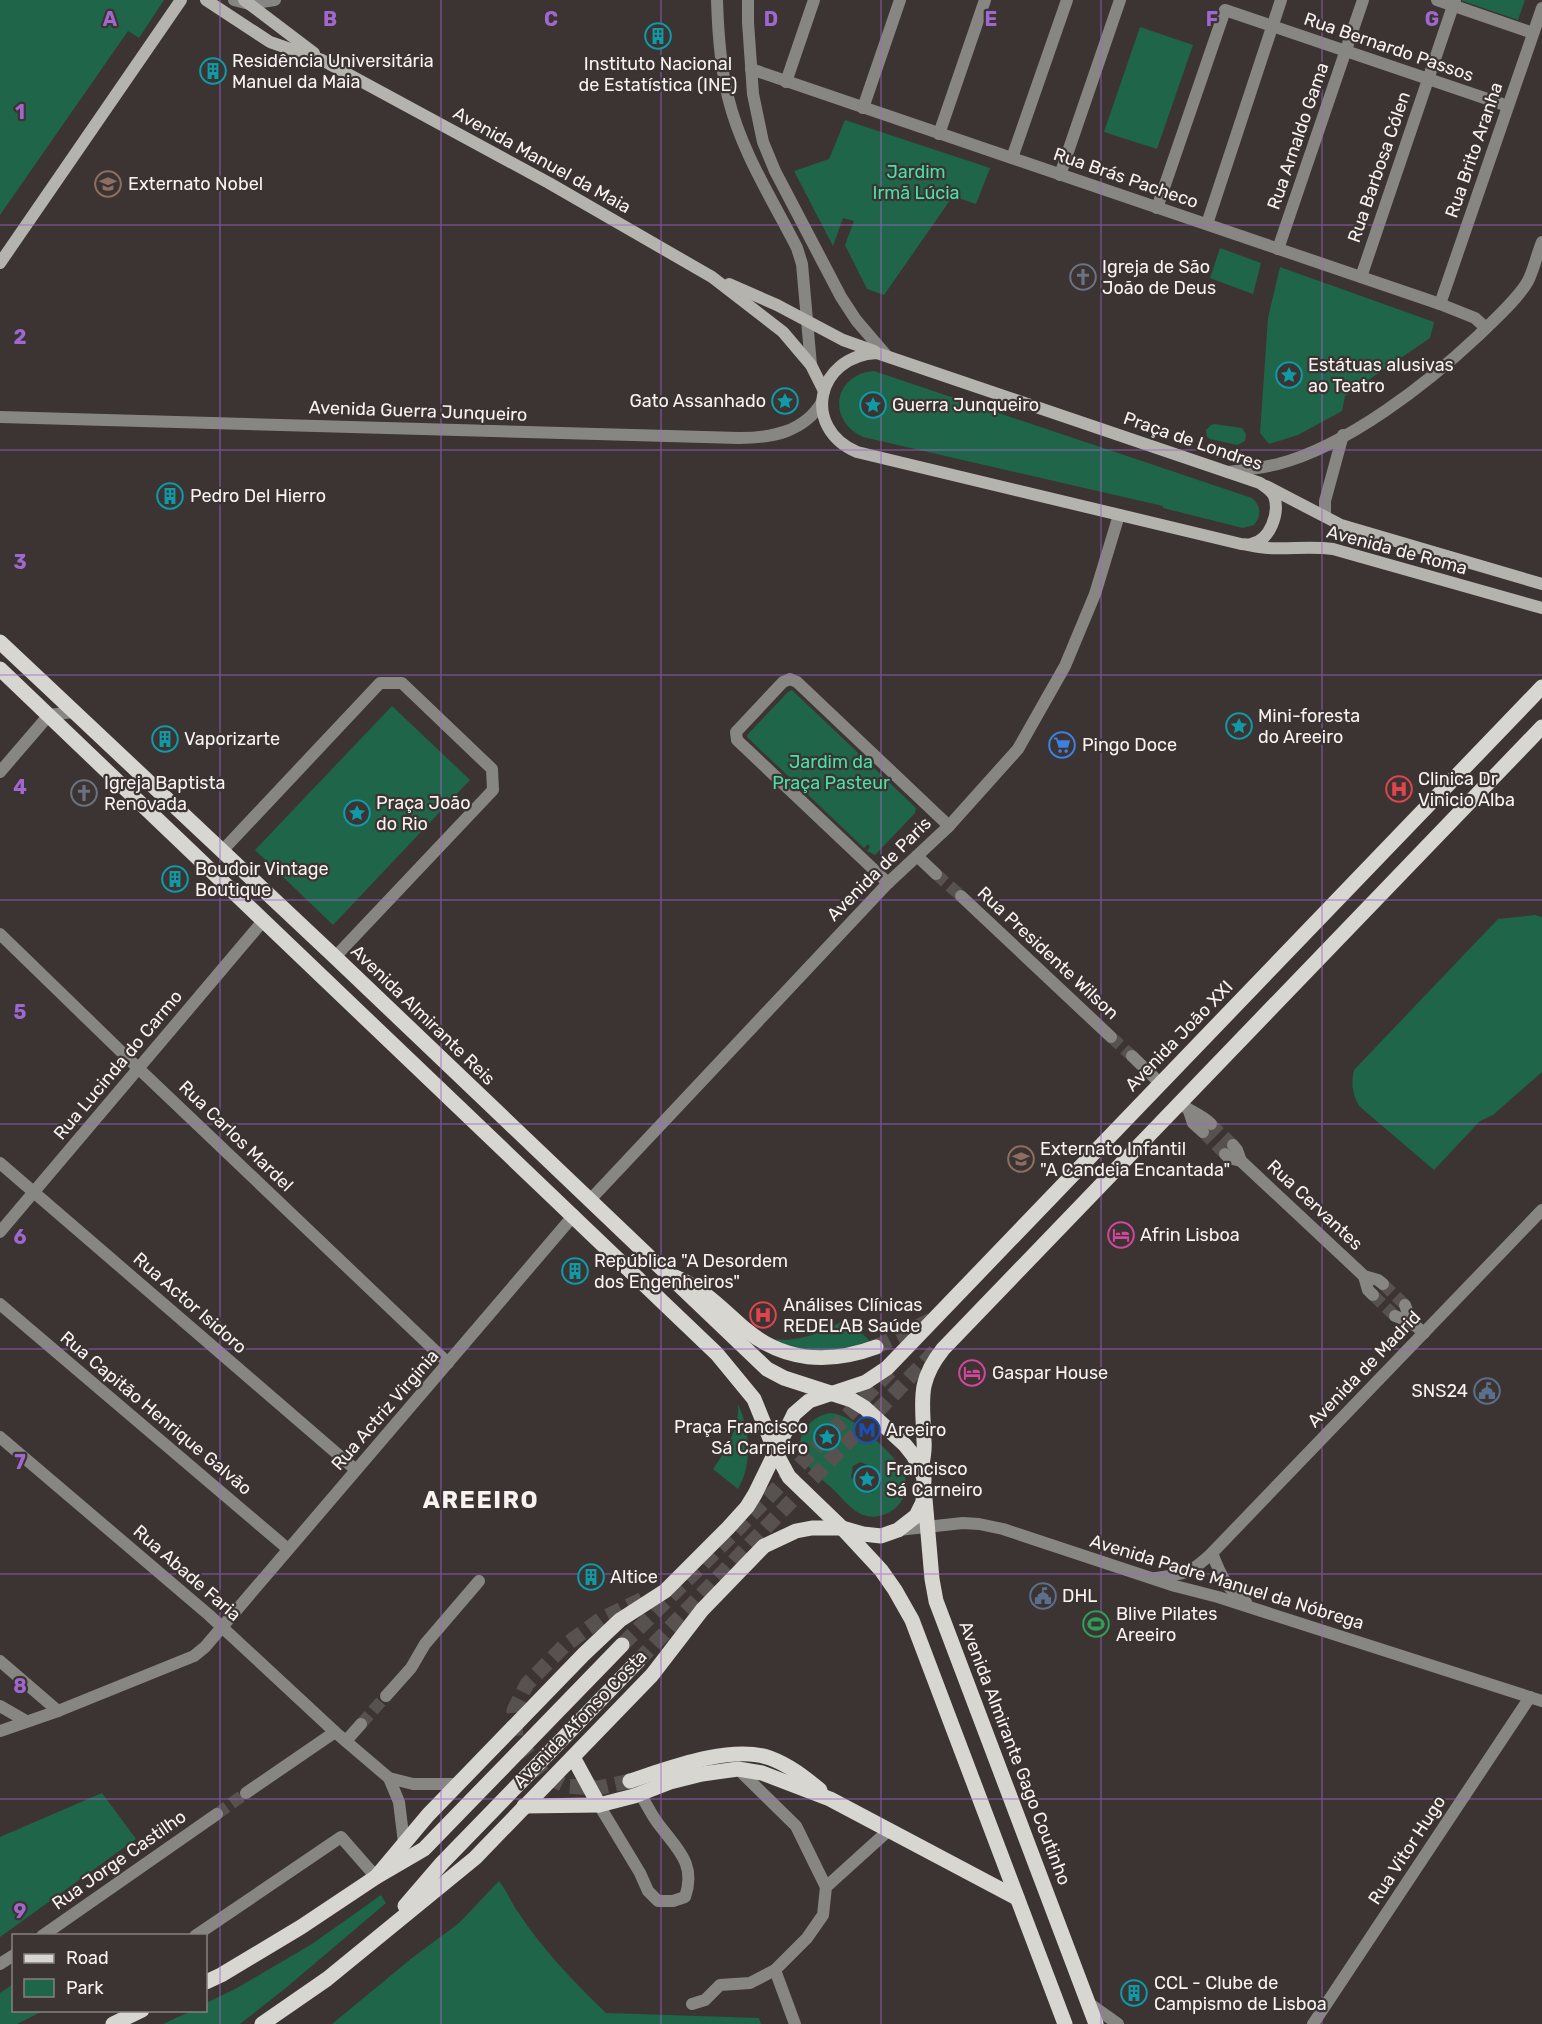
<svg xmlns="http://www.w3.org/2000/svg" width="1542" height="2024" viewBox="0 0 1542 2024" font-family="Rubik,sans-serif">
	<rect width="100%" height="100%" fill="#3b3432"/>
	<g fill="#1f654a" fill-rule="evenodd">
		<path d="M 0,0 L 164,0 L 139,38 L 128,31 L 0,215 Z"/>
		<path d="M 1460,0 L 1525,0 L 1518,20 Z"/>
		<path d="M 1140,27 L 1193,45 L 1157,149 L 1104,132 Z"/>
		<path d="M 845,120 L 990,168 L 976,204 L 953,196 L 884,295 L 867,289 L 845,245 L 854,221 L 843,218 L 833,246 L 794,171 L 829,159 Z"/>
		<path d="M 1220,248 L 1261,263 L 1253,294 L 1210,278 Z"/>
		<path d="M 1280,267 L 1434,322 L 1430,338 L 1345,396 L 1342,411 L 1298,435 L 1269,444 L 1260,433 L 1268,318 Z"/>
		<path d="M 874,371 L 1252,498 C 1261,506 1262,516 1254,525 L 1243,528 L 1163,508 L 1163,506 L 863,437 C 826,420 834,374 874,371 Z"/>
		<path d="M 1214,424 L 1242,428 L 1246,434 L 1245,441 L 1237,445 L 1210,439 L 1207,437 L 1206,430 L 1211,425 Z"/>
		<path d="M 792,690 L 916,808 L 915,813 L 875,855 L 867,851 L 870,847 L 868,844 L 864,848 L 747,737 L 748,734 L 788,692 Z"/>
		<path d="M 392,706 L 470,780 L 333,925 L 255,850 Z"/>
		<path d="M 1535,915 L 1542,917 L 1542,1072 L 1493,1115 L 1480,1121 L 1434,1170 L 1359,1106 C 1352,1093 1351,1084 1354,1070 L 1498,919 Z"/>
		<path d="M 846,1319 L 870,1341 C 839,1352 804,1355 774,1339 C 798,1343 826,1331 846,1319 Z"/>
		<path d="M 738,1404 C 750,1431 753,1463 738,1489 L 713,1469 C 726,1451 740,1426 738,1404 Z"/>
		<path d="M 831,1413 C 854,1415 888,1450 902,1468 C 907,1480 908,1493 900,1503 C 892,1513 879,1519 867,1516 C 853,1513 843,1499 834,1490 C 824,1481 811,1472 804,1460 C 792,1438 809,1416 831,1413 ZM 860,1462 L 868,1465 L 882,1483 L 872,1493 L 857,1484 L 851,1477 L 853,1466 Z"/>
		<path d="M 102,1793 L 136,1839 L 0,1937 L 0,1837 Z"/>
		<path d="M 499,1881 C 507,1891 511,1902 518,1912 C 543,1950 574,1982 606,2013 L 759,2018 L 761,2024 L 332,2024 L 412,1958 L 459,1923 Z"/>
		<path d="M 381,1895 L 386,1903 L 287,1987 L 240,2024 L 163,2024 L 191,2011 L 206,2010 L 206,2003 L 237,1988 L 312,1944 Z"/>
		<path d="M 13,1984 L 14,2010 L 43,2011 L 17,2024 L 0,2024 L 0,1993 Z"/>
	</g>
	<g fill="none" stroke-linecap="round" stroke-linejoin="round">
		<g stroke="#57514f" stroke-width="12" stroke-dasharray="12 6" stroke-linecap="butt">
			<path d="M 936,874 L 961,896"/>
			<path d="M 1111,1037 L 1132,1056"/>
			<path d="M 1211,1124 L 1233,1145"/>
			<path d="M 1203,1132 L 1225,1154"/>
			<path d="M 1383,1284 L 1405,1305"/>
			<path d="M 1373,1295 L 1395,1316"/>
			<path d="M 361,1724 L 386,1696"/>
			<path d="M 217,1814 L 246,1793"/>
		</g>
		<g stroke="#57514f" stroke-width="15" stroke-dasharray="15 8" stroke-linecap="butt">
			<path d="M 876,1347 L 931,1320"/>
			<path d="M 622,1645 L 730,1537 L 893,1368"/>
			<path d="M 638,1661 L 939,1347"/>
			<path d="M 630,1781 L 598,1788 L 566,1786 L 544,1775 L 516,1738 L 514,1710 L 527,1684 L 564,1646 L 601,1619 L 645,1598"/>
		</g>
		<g stroke="#878683" stroke-width="12">
			<path d="M 1437,0 L 1533,33"/>
			<path d="M 751,69 L 1440,304 L 1475,318 L 1486,328"/>
			<path d="M 786,82 L 814,0"/>
			<path d="M 863,108 L 900,0"/>
			<path d="M 939,134 L 985,0"/>
			<path d="M 1012,158 L 1067,0"/>
			<path d="M 1060,175 L 1120,0"/>
			<path d="M 1157,208 L 1225,10 L 1508,106"/>
			<path d="M 1207,224 L 1281,0"/>
			<path d="M 1278,249 L 1363,0"/>
			<path d="M 1361,277 L 1455,0"/>
			<path d="M 1440,304 L 1542,8"/>
			<path d="M 0,417 L 739,438 C 772,438 804,432 822,402"/>
			<path d="M 1228,472 C 1245,470 1261,468 1278,464 C 1347,446 1427,384 1479,335 C 1494,320 1518,299 1528,281 C 1534,269 1537,254 1542,242"/>
			<path d="M 1325,516 L 1325,501 L 1343,435"/>
			<path d="M 0,772 L 49,715 L 73,712"/>
			<path d="M 222,851 L 380,683 L 402,683 L 492,769 L 493,790 L 335,957"/>
			<path d="M 917,856 L 936,874"/>
			<path d="M 888,883 L 737,740 L 736,732 L 783,682 L 790,679 L 797,682 L 949,826"/>
			<path d="M 961,896 L 1111,1037"/>
			<path d="M 0,934 L 138,1068 L 448,1363"/>
			<path d="M 1132,1056 L 1161,1084"/>
			<path d="M 1180,1103 C 1190,1112 1201,1114 1211,1124"/>
			<path d="M 1189,1111 L 1193,1123 L 1203,1132"/>
			<path d="M 1233,1145 L 1237,1150 L 1241,1161"/>
			<path d="M 1225,1154 L 1229,1158 L 1241,1161 L 1364,1276 L 1378,1280 L 1383,1284"/>
			<path d="M 0,1163 L 356,1470"/>
			<path d="M 589,1201 L 888,883 L 949,826 L 1018,749 L 1065,666 L 1095,594 L 1119,515"/>
			<path d="M 0,1232 L 263,921"/>
			<path d="M 1364,1276 L 1368,1290 L 1373,1295"/>
			<path d="M 0,1304 L 288,1549"/>
			<path d="M 1405,1305 L 1411,1322"/>
			<path d="M 1395,1316 L 1411,1322 L 1424,1333"/>
			<path d="M 0,1437 L 209,1615 L 335,1732 L 389,1778 L 413,1784 L 458,1784"/>
			<path d="M 898,1530 L 963,1523 L 979,1524 L 1003,1529 L 1175,1586 L 1218,1597 L 1542,1701"/>
			<path d="M 1212,1553 C 1220,1574 1227,1590 1246,1602"/>
			<path d="M 1155,1578 C 1185,1574 1190,1574 1212,1553 L 1542,1210"/>
			<path d="M 0,1661 L 58,1711"/>
			<path d="M 386,1696 L 411,1668 L 425,1644 L 479,1581"/>
			<path d="M 0,1706 L 26,1721"/>
			<path d="M 0,1731 L 58,1711 L 194,1656 L 205,1647 L 574,1215"/>
			<path d="M 346,1741 L 361,1724"/>
			<path d="M 738,1769 L 796,1826 L 826,1887"/>
			<path d="M 389,1778 L 399,1802 L 404,1843"/>
			<path d="M 246,1793 L 335,1732"/>
			<path d="M 599,1805 L 640,1873 L 648,1891 L 658,1901 L 673,1901 L 685,1897 C 697,1863 676,1848 657,1822 C 651,1814 646,1803 640,1794"/>
			<path d="M 42,1936 L 217,1814"/>
			<path d="M 195,1936 L 341,1837 L 376,1877"/>
			<path d="M 0,1964 L 14,1955"/>
			<path d="M 775,1970 L 795,2024"/>
			<path d="M 1087,2002 L 1118,2024"/>
			<path d="M 692,2004 L 705,2000 L 720,1985 L 750,1983 L 775,1970 L 807,1938 L 823,1915 L 826,1887 L 889,1830"/>
			<path d="M 1313,2024 L 1530,1697"/>
		</g>
		<g stroke="#878683" stroke-width="12">
			<path d="M 234,0 L 249,4 L 275,0"/>
			<path d="M 717,0 C 718,33 720,65 728,97 C 741,151 772,199 797,248 L 802,264 L 811,365"/>
			<path d="M 748,0 L 748,22 L 753,94 L 763,142 L 775,171 L 841,297 L 856,320 L 886,355"/>
		</g>
		<g stroke="#b5b3ae" stroke-width="12">
			<path d="M 206,0 L 270,42 L 322,60 L 549,183 L 712,277 L 783,332 L 811,365 L 824,391"/>
			<path d="M 244,0 L 314,53"/>
			<path d="M 0,263 L 181,0"/>
			<path d="M 729,284 L 777,305 L 843,340 L 874,351"/>
			<path d="M 877,353 L 1260,483 C 1265,487 1271,490 1274,496 C 1280,513 1270,541 1251,544 C 1247,545 1244,544 1241,544 L 857,452 C 801,428 816,356 877,353 Z"/>
			<path d="M 1266,486 L 1341,525 L 1542,584"/>
			<path d="M 1248,545 C 1276,552 1305,545 1333,549 L 1542,608"/>
		</g>
		<g stroke="#d8d6d0" stroke-width="15">
			<path d="M 0,642 L 335,957 L 767,1369 L 784,1378 L 852,1400 L 865,1408 L 905,1445 L 913,1455 L 921,1469 L 924,1479 L 923,1502 L 916,1516 L 898,1530 L 881,1536 L 863,1534 L 842,1528 L 812,1528 L 796,1531 L 764,1546 L 702,1610 L 652,1675 L 475,1858 L 327,1979 L 262,2024"/>
			<path d="M 0,669 L 717,1354 L 754,1399 L 775,1451 L 789,1477 L 842,1528 L 881,1570 L 895,1590 L 912,1620 L 1065,2024"/>
			<path d="M 675,1277 C 704,1289 722,1309 745,1329 C 784,1362 830,1364 876,1347"/>
			<path d="M 921,1469 C 923,1460 925,1451 924,1441 C 923,1401 916,1383 943,1349 L 1542,727"/>
			<path d="M 925,1499 L 932,1579 L 936,1601 L 1096,2024"/>
			<path d="M 573,1757 L 599,1805"/>
			<path d="M 630,1781 C 667,1769 731,1744 770,1758 C 789,1765 804,1777 820,1790"/>
			<path d="M 524,1806 L 599,1805 L 634,1796 L 670,1782 L 702,1774 L 738,1769 L 762,1773 L 830,1799 L 1017,1898"/>
			<path d="M 376,1877 L 428,1815 L 584,1654 L 620,1620 L 665,1591 L 728,1528 L 747,1507 L 755,1494 L 794,1414 L 809,1401 L 866,1382 L 887,1368 L 1542,687"/>
			<path d="M 405,1906 L 442,1863 L 638,1661"/>
			<path d="M 206,1982 L 221,1975 L 301,1927 L 376,1877 L 424,1849 L 622,1645"/>
			<path d="M 113,2024 L 142,2010"/>
		</g>
	</g>
	<path fill="none" stroke="#a068ce" stroke-width="1.5" stroke-opacity="0.55" d="M 220,0 L 220,2024M 441,0 L 441,2024M 661,0 L 661,2024M 881,0 L 881,2024M 1101,0 L 1101,2024M 1322,0 L 1322,2024M 0,225 L 1542,225M 0,450 L 1542,450M 0,675 L 1542,675M 0,900 L 1542,900M 0,1124 L 1542,1124M 0,1349 L 1542,1349M 0,1574 L 1542,1574M 0,1799 L 1542,1799"/>
	<defs>
		<g id="building-ring" transform="scale(1.35)"><circle r="9.5" fill="#3b3432" stroke="#0f9aa8" stroke-width="1.5"/><path d="M-4-6H4V6H1V3H-1V6H-4ZM-2.5-4.3h1.7v1.8h-1.7ZM.8-4.3h1.7v1.8H.8ZM-2.5-1h1.7V.8h-1.7ZM.8-1h1.7V.8H.8Z" fill="#0f9aa8"/></g>
		<g id="school-ring" transform="scale(1.35)"><circle r="9.5" fill="#3b3432" stroke="#8d6e63" stroke-width="1.5"/><path d="M0-5L7-2L0 1L-7-2ZM-4 1L0 2.5L4 1V4Q0 6-4 4Z" fill="#8d6e63"/></g>
		<g id="church-ring" transform="scale(1.35)"><circle r="9.5" fill="#3b3432" stroke="#6b7280" stroke-width="1.5"/><path d="M-1.2-6h2.4v3.5h3.3v2.4h-3.3V6h-2.4V-.1h-3.3v-2.4h3.3Z" fill="#6b7280"/></g>
		<g id="sight-ring" transform="scale(1.35)"><circle r="9.5" fill="#3b3432" stroke="#0f9aa8" stroke-width="1.5"/><path d="M0-6L1.8-2.2L6-1.7L2.9 1.2L3.7 5.4L0 3.3L-3.7 5.4L-2.9 1.2L-6-1.7L-1.8-2.2Z" fill="#0f9aa8"/></g>
		<g id="supermarket-ring" transform="scale(1.35)"><circle r="9.5" fill="#3b3432" stroke="#3f7fe0" stroke-width="1.5"/><path d="M-6-5.5h2.5l.6 2H6L4.5 2H-2.5L-4.4-4H-6ZM-1.5 3.2a1.3 1.3 0 1 0 .1 0ZM3 3.2a1.3 1.3 0 1 0 .1 0Z" fill="#3f7fe0"/></g>
		<g id="hospital-ring" transform="scale(1.35)"><circle r="9.5" fill="#3b3432" stroke="#e0444e" stroke-width="1.5"/><path d="M-5-5h3v3.5h4V-5h3V5h-3V1.5h-4V5h-3Z" fill="#e0444e"/></g>
		<g id="hotel-ring" transform="scale(1.35)"><circle r="9.5" fill="#3b3432" stroke="#d1479c" stroke-width="1.5"/><path d="M-6-4.5h1.5V1H6V5H4.5V3h-9V5H-6ZM-4 0a1.8 1.8 0 1 1 3.6 0ZM.5 0V-2.5h3Q6-2.5 6 0Z" fill="#d1479c"/></g>
		<g id="civic-ring" transform="scale(1.35)"><circle r="9.5" fill="#3b3432" stroke="#5c6f8a" stroke-width="1.5"/><path d="M-.6-6.5H3V-4.5H.6V-3L4-1V1h2V6H-6V1h2V-1L-.6-3ZM-1.2 2.5V6h2.4V2.5Z" fill="#5c6f8a"/></g>
		<g id="metro-ring" transform="scale(1.35)"><circle r="9.5" fill="#3b3432" stroke="#1a4fb4" stroke-width="1.5"/><path d="M-5.5 5V-5H-3L0 0L3-5H5.5V5H3V-.5L0 4L-3-.5V5Z" fill="#1a4fb4"/></g>
		<g id="stadium-ring" transform="scale(1.35)"><circle r="9.5" fill="#3b3432" stroke="#2e9e5b" stroke-width="1.5"/><path d="M0-5a6.5 5 0 1 0 0 10a6.5 5 0 1 0 0-10ZM-3.5-1.8h7v3.6h-7Z" fill="#2e9e5b"/></g>
	</defs>
	<g fill-rule="evenodd">
		<use href="#building-ring" x="658" y="36"/>
		<use href="#building-ring" x="213" y="71"/>
		<use href="#school-ring" x="108" y="184"/>
		<use href="#church-ring" x="1083" y="277"/>
		<use href="#sight-ring" x="1289" y="375"/>
		<use href="#sight-ring" x="785" y="401"/>
		<use href="#sight-ring" x="873" y="405"/>
		<use href="#building-ring" x="170" y="496"/>
		<use href="#sight-ring" x="1239" y="726"/>
		<use href="#building-ring" x="165" y="739"/>
		<use href="#supermarket-ring" x="1062" y="745"/>
		<use href="#hospital-ring" x="1399" y="789"/>
		<use href="#church-ring" x="84" y="793"/>
		<use href="#sight-ring" x="357" y="813"/>
		<use href="#building-ring" x="175" y="879"/>
		<use href="#school-ring" x="1021" y="1159"/>
		<use href="#hotel-ring" x="1121" y="1235"/>
		<use href="#building-ring" x="575" y="1271"/>
		<use href="#hospital-ring" x="763" y="1315"/>
		<use href="#hotel-ring" x="972" y="1373"/>
		<use href="#civic-ring" x="1487" y="1391"/>
		<use href="#metro-ring" x="867" y="1430"/>
		<use href="#sight-ring" x="827" y="1437"/>
		<use href="#sight-ring" x="867" y="1479"/>
		<use href="#building-ring" x="591" y="1577"/>
		<use href="#civic-ring" x="1043" y="1596"/>
		<use href="#stadium-ring" x="1096" y="1624"/>
		<use href="#building-ring" x="1134" y="1993"/>
	</g>
	<g text-anchor="middle" stroke-width="4.5" stroke-linejoin="round" paint-order="stroke">
		<g font-size="18" fill="#f8f3f2" stroke="#3b3432">
			<text transform="translate(1389 47) rotate(19)" y="6">Rua Bernardo Passos</text>
			<text transform="translate(1298 136) rotate(-71)" y="6">Rua Arnaldo Gama</text>
			<text transform="translate(1474 150) rotate(-71)" y="6">Rua Brito Aranha</text>
			<text transform="translate(542 160) rotate(29)" y="6">Avenida Manuel da Maia</text>
			<text transform="translate(1379 167) rotate(-71)" y="6">Rua Barbosa Cólen</text>
			<text transform="translate(1126 178) rotate(19)" y="6">Rua Brás Pacheco</text>
			<text transform="translate(418 411) rotate(2)" y="6">Avenida Guerra Junqueiro</text>
			<text transform="translate(1193 441) rotate(19)" y="6">Praça de Londres</text>
			<text transform="translate(1397 550) rotate(15)" y="6">Avenida de Roma</text>
			<text transform="translate(879 869) rotate(-45)" y="6">Avenida de Paris</text>
			<text transform="translate(1048 953) rotate(43)" y="6">Rua Presidente Wilson</text>
			<text transform="translate(423 1015) rotate(44)" y="6">Avenida Almirante Reis</text>
			<text transform="translate(1179 1036) rotate(-46)" y="6">Avenida João XXI</text>
			<text transform="translate(118 1065) rotate(-50)" y="6">Rua Lucinda do Carmo</text>
			<text transform="translate(236 1136) rotate(44)" y="6">Rua Carlos Mardel</text>
			<text transform="translate(1315 1205) rotate(43)" y="6">Rua Cervantes</text>
			<text transform="translate(190 1303) rotate(41)" y="6">Rua Actor Isidoro</text>
			<text transform="translate(1364 1369) rotate(-46)" y="6">Avenida de Madrid</text>
			<text transform="translate(385 1410) rotate(-49)" y="6">Rua Actriz Virginia</text>
			<text transform="translate(156 1413) rotate(40)" y="6">Rua Capitão Henrique Galvão</text>
			<text transform="translate(187 1573) rotate(41)" y="6">Rua Abade Faria</text>
			<text transform="translate(1227 1582) rotate(17)" y="6">Avenida Padre Manuel da Nóbrega</text>
			<text transform="translate(580 1719) rotate(-46)" y="6">Avenida Afonso Costa</text>
			<text transform="translate(1015 1753) rotate(69)" y="6">Avenida Almirante Gago Coutinho</text>
			<text transform="translate(1407 1850) rotate(-57)" y="6">Rua Vitor Hugo</text>
			<text transform="translate(119 1860) rotate(-35)" y="6">Rua Jorge Castilho</text>
		</g>
		<g font-size="18" fill="#f8f3f2" stroke="#3b3432" text-anchor="start">
			<text x="232" y="67">Residência Universitária<tspan x="232" dy="21">Manuel da Maia</tspan></text>
			<text x="658" y="70" text-anchor="middle">Instituto Nacional<tspan x="658" dy="21">de Estatística (INE)</tspan></text>
			<text x="128" y="190">Externato Nobel</text>
			<text x="1102" y="273">Igreja de São<tspan x="1102" dy="21">João de Deus</tspan></text>
			<text x="1308" y="371">Estátuas alusivas<tspan x="1308" dy="21">ao Teatro</tspan></text>
			<text x="766" y="407" text-anchor="end">Gato Assanhado</text>
			<text x="892" y="411">Guerra Junqueiro</text>
			<text x="190" y="502">Pedro Del Hierro</text>
			<text x="1258" y="722">Mini-foresta<tspan x="1258" dy="21">do Areeiro</tspan></text>
			<text x="184" y="745">Vaporizarte</text>
			<text x="1082" y="751">Pingo Doce</text>
			<text x="1418" y="785">Clinica Dr<tspan x="1418" dy="21">Vinicio Alba</tspan></text>
			<text x="104" y="789">Igreja Baptista<tspan x="104" dy="21">Renovada</tspan></text>
			<text x="376" y="809">Praça João<tspan x="376" dy="21">do Rio</tspan></text>
			<text x="195" y="875">Boudoir Vintage<tspan x="195" dy="21">Boutique</tspan></text>
			<text x="1040" y="1155">Externato Infantil<tspan x="1040" dy="21">"A Candeia Encantada"</tspan></text>
			<text x="1140" y="1241">Afrin Lisboa</text>
			<text x="594" y="1267">República "A Desordem<tspan x="594" dy="21">dos Engenheiros"</tspan></text>
			<text x="783" y="1311">Análises Clínicas<tspan x="783" dy="21">REDELAB Saúde</tspan></text>
			<text x="992" y="1379">Gaspar House</text>
			<text x="1468" y="1397" text-anchor="end">SNS24</text>
			<text x="808" y="1433" text-anchor="end">Praça Francisco<tspan x="808" dy="21">Sá Carneiro</tspan></text>
			<text x="886" y="1436">Areeiro</text>
			<text x="886" y="1475">Francisco<tspan x="886" dy="21">Sá Carneiro</tspan></text>
			<text x="610" y="1583">Altice</text>
			<text x="1062" y="1602">DHL</text>
			<text x="1116" y="1620">Blive Pilates<tspan x="1116" dy="21">Areeiro</tspan></text>
			<text x="1154" y="1989">CCL - Clube de<tspan x="1154" dy="21">Campismo de Lisboa</tspan></text>
		</g>
		<g font-size="18" fill="#47e2a9" stroke="#3b3432">
			<text x="916" y="178">Jardim<tspan x="916" dy="21">Irmã Lúcia</tspan></text>
			<text x="831" y="768">Jardim da<tspan x="831" dy="21">Praça Pasteur</tspan></text>
		</g>
		<g font-size="24" font-weight="bold" letter-spacing="1.5" fill="#f8f3f2" stroke="#3b3432">
			<text x="481" y="1508">AREEIRO</text>
		</g>
	</g>
	<g font-size="20" text-anchor="middle" font-weight="bold" fill="#a068ce" stroke="#3b3432" stroke-width="4.5" stroke-linejoin="round" paint-order="stroke">
		<text x="110" y="26">A</text>
		<text x="330" y="26">B</text>
		<text x="551" y="26">C</text>
		<text x="771" y="26">D</text>
		<text x="991" y="26">E</text>
		<text x="1212" y="26">F</text>
		<text x="1432" y="26">G</text>
		<text x="20" y="119">1</text>
		<text x="20" y="344">2</text>
		<text x="20" y="569">3</text>
		<text x="20" y="794">4</text>
		<text x="20" y="1019">5</text>
		<text x="20" y="1244">6</text>
		<text x="20" y="1469">7</text>
		<text x="20" y="1693">8</text>
		<text x="20" y="1918">9</text>
	</g>
	<rect x="12" y="1934" width="195" height="78" fill="#3b3432" stroke="#87807f" stroke-width="1.5"/>
	<rect x="24" y="1954" width="30" height="9" fill="#d8d6d0" stroke="#87807f" stroke-width="1.5"/>
	<text x="66" y="1964" font-size="18" fill="#f8f3f2">Road</text>
	<rect x="24" y="1979" width="30" height="18" fill="#1f654a" stroke="#87807f" stroke-width="1.5"/>
	<text x="66" y="1994" font-size="18" fill="#f8f3f2">Park</text>
</svg>
